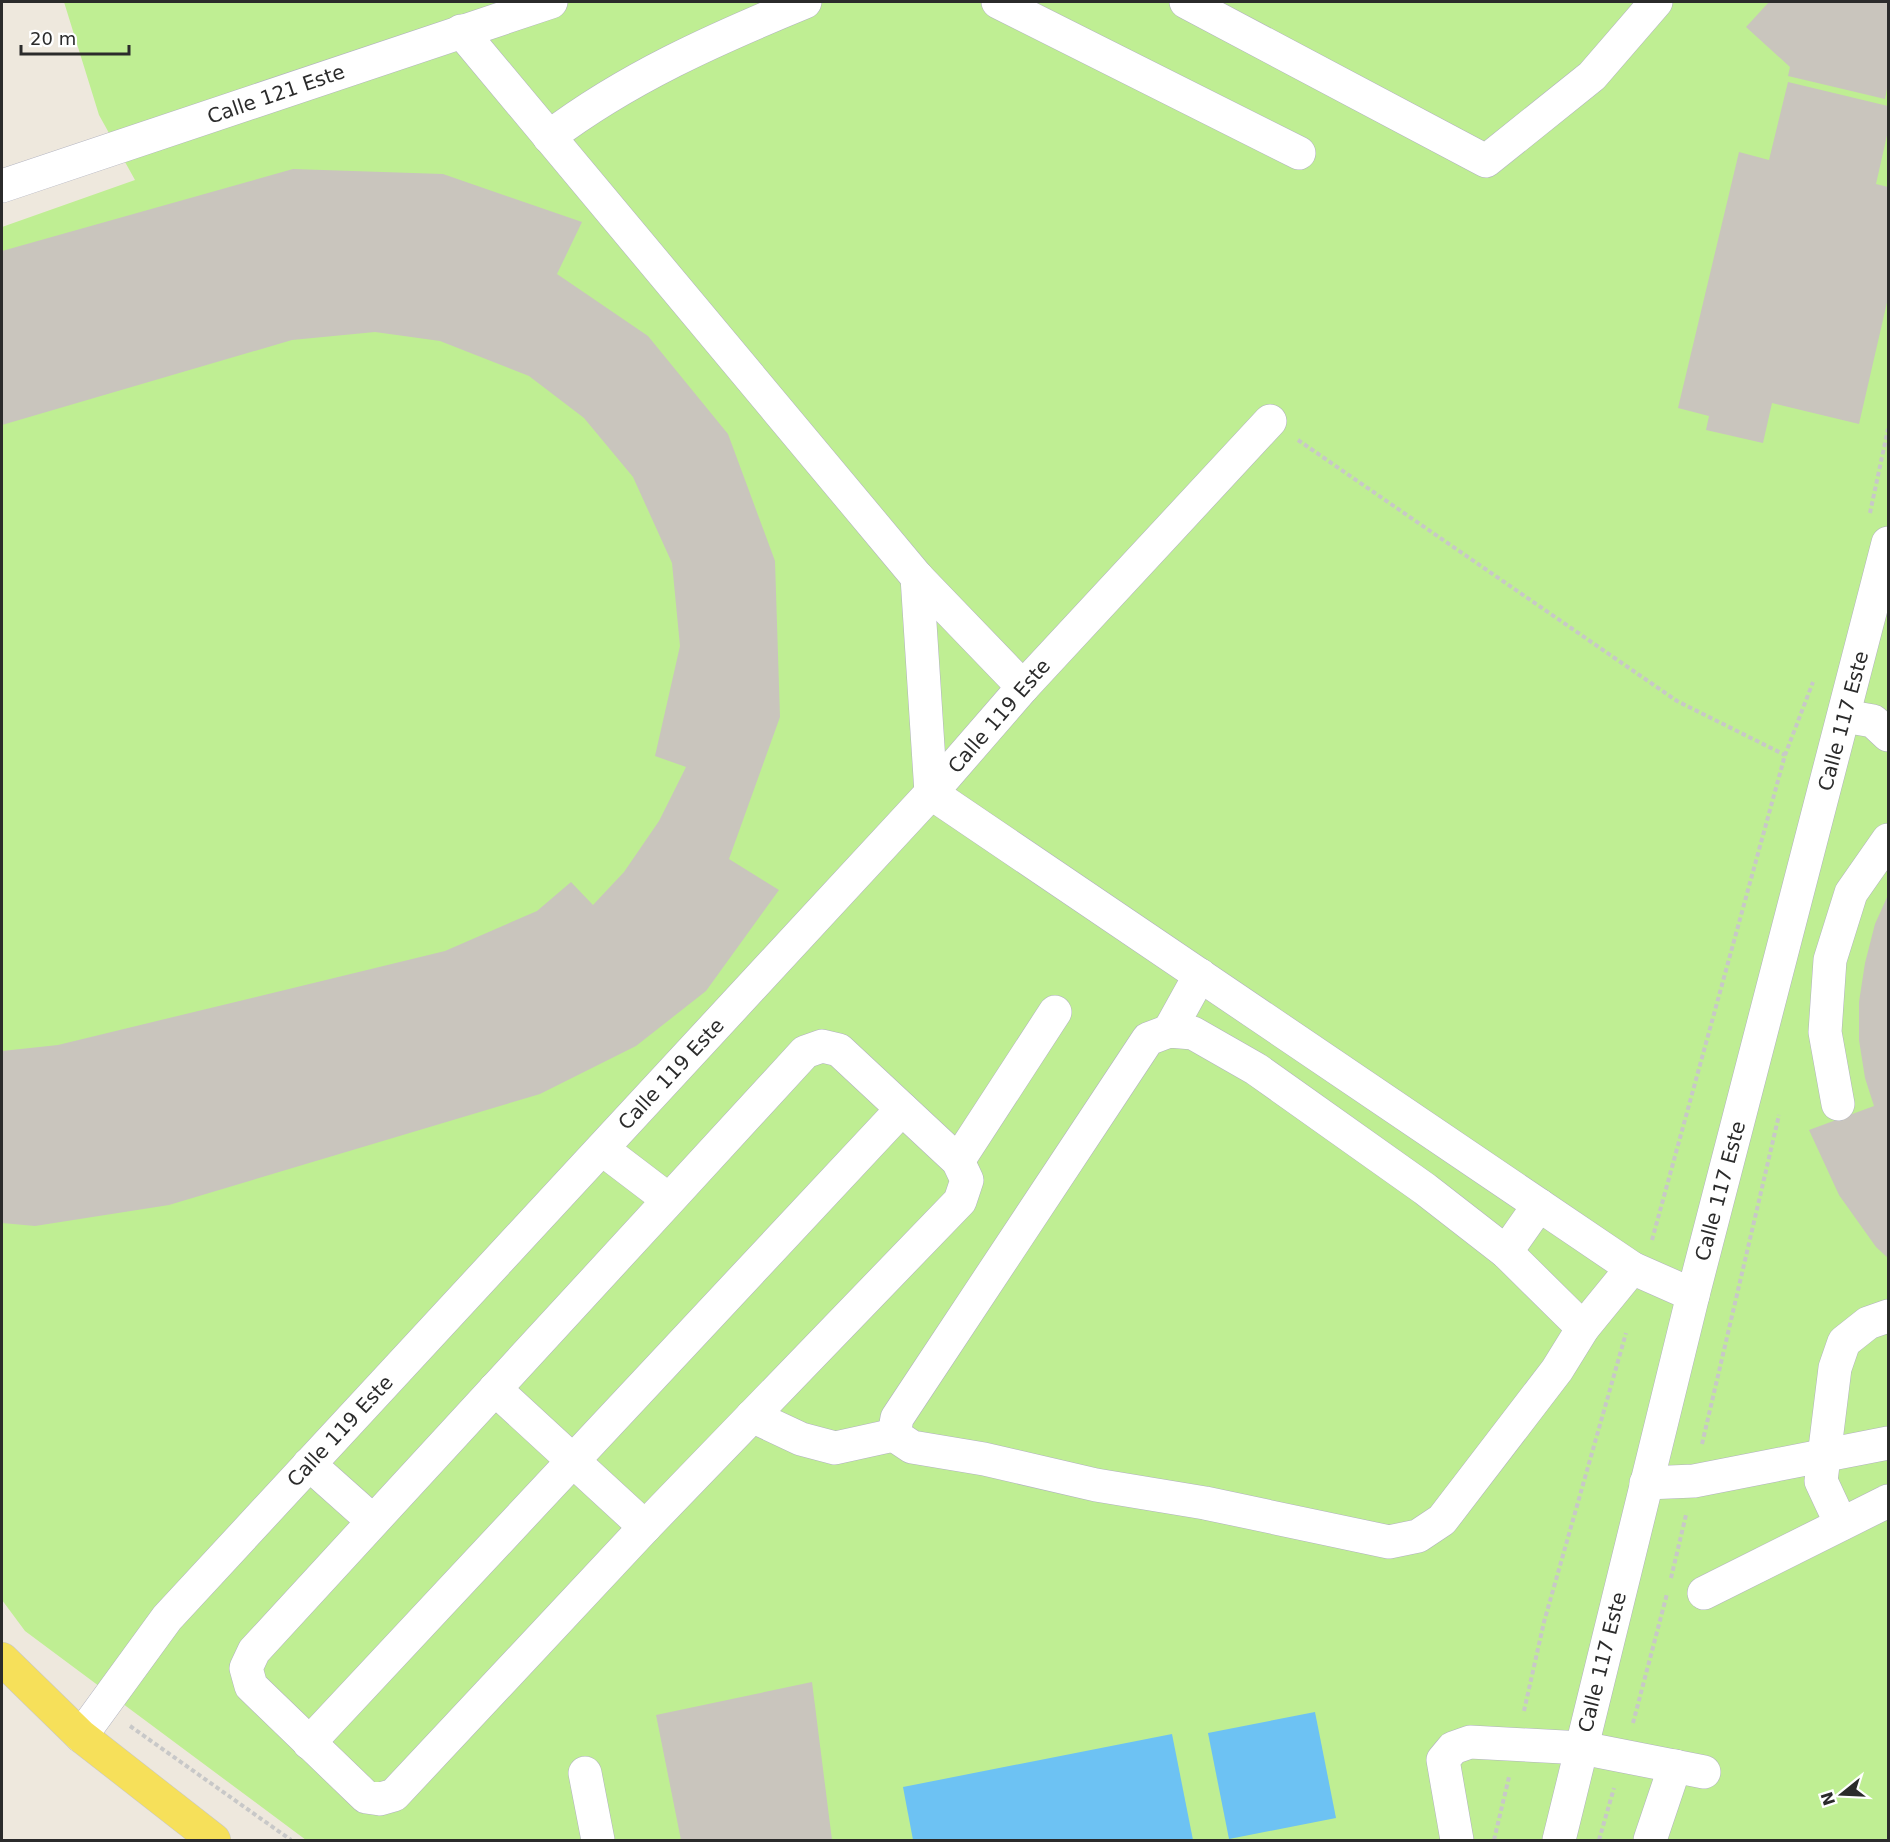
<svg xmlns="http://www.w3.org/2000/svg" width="1890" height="1842" viewBox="0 0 1890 1842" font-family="'DejaVu Sans',sans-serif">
	<rect width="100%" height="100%" fill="#eee8dd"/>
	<path fill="#bfee93" d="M 64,2 L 1888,2 L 1888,1840 L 306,1840 L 25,1631 L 2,1600 L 2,227 L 135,180 L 99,115 Z"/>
	<g fill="#6dc2f3">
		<path d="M 1315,1712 L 1336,1818 L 1229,1839 L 1208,1733 Z"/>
		<path d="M 1172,1734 L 1193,1840 L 913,1840 L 903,1787 Z"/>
	</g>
	<g fill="#c9c5bd">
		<path d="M 1769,2 L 1888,2 L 1888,83 L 1885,99 L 1788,76 L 1790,67 L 1746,27 Z"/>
		<path d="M 1788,82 L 1888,106 L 1888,131 L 1876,184 L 1888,187 L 1888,298 L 1859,424 L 1772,403 L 1763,443 L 1706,430 L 1709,416 L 1678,408 L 1739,152 L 1769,160 Z"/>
		<path d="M 293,169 L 443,174 L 582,222 L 557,274 L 648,336 L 728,434 L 775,561 L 780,717 L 729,859 L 779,890 L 706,991 L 636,1046 L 540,1094 L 169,1205 L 35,1226 L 2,1223 L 2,1051 L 58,1045 L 445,951 L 537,911 L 571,882 L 593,905 L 624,872 L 659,821 L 686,767 L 655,756 L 680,646 L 672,563 L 633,477 L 584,418 L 529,376 L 440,341 L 375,332 L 292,340 L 2,425 L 2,251 Z"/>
		<path d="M 1888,895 L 1888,1258 L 1876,1247 L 1839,1195 L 1809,1130 L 1874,1106 L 1865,1078 L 1859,1040 L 1859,1002 L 1865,963 L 1875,924 Z"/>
		<path d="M 812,1682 L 832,1840 L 681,1840 L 656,1715 Z"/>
	</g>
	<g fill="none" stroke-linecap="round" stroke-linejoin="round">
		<g stroke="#b1b2bf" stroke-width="34">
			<g id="minor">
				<path d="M 998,2 L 1299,153"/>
				<path d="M 1186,2 L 1486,161 L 1592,76 L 1656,2"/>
				<path d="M 461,31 L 917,577 L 1023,687"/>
				<path d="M 549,137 C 627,78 715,39 805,2"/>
				<path d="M 2,186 L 551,2"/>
				<path d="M 917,577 L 931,793 L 1632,1268 L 1693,1295"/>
				<path d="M 1844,716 L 1873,721 L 1888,735"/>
				<path d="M 1169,1031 L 1200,975"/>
				<path d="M 1838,1104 L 1825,1032 L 1830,960 L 1851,893 L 1888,840"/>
				<path d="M 602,1149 L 669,1200 L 805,1052 L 822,1046 L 839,1050 L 958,1161 L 967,1180 L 960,1201 L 645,1527 L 394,1795 L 380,1799 L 366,1797 L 251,1686 L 246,1668 L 254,1651 L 669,1200"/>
				<path d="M 958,1161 L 1055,1012"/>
				<path d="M 1506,1252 L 1539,1205"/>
				<path d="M 495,1389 L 645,1527"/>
				<path d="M 752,1416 L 801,1439 L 835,1448 L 894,1435 L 912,1447 L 984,1459 L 1096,1485 L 1205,1503 L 1389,1542 L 1418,1536 L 1442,1520 L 1557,1370 L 1583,1328 L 1632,1268"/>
				<path d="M 894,1435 L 897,1418 L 1148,1039 L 1169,1031 L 1193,1033 L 1256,1069 L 1425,1189 L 1506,1252 L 1583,1328"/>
				<path d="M 309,1464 L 373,1521"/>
				<path d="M 1646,1483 L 1694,1481 L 1888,1443"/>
				<path d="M 1841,1524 L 1821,1481 L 1835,1368 L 1844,1342 L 1868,1323 L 1888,1316"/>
				<path d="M 1704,1593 L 1888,1501"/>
				<path d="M 81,1736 L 167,1618 L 931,793 L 1023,687 L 1270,421"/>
				<path d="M 309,1743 L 902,1109"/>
				<path d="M 585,1773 L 598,1840"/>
				<path d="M 1457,1840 L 1443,1760 L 1453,1748 L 1470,1742 L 1582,1748 L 1704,1772"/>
				<path d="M 1559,1840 L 1693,1295 L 1888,543"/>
				<path d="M 1650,1840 L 1675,1766"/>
			</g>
		</g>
		<g stroke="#c8c8c8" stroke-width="34">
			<path id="major" d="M 2,1659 L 81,1736 L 214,1840"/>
		</g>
		<g stroke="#c8c8c8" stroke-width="4" stroke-dasharray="4.5 3" stroke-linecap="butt">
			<path d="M 1298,440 L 1677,701 L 1785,755"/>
			<path d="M 1870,513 L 1888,429"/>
			<path d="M 1652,1240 L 1785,755 L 1813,682"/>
			<path d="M 1702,1444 L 1779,1115"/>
			<path d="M 1671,1578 L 1686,1515"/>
			<path d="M 1524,1711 L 1544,1622 L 1626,1333"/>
			<path d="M 1633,1723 L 1667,1594"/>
			<path d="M 130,1726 L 291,1840"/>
			<path d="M 1494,1840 L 1509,1777"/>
			<path d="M 1599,1840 L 1614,1788"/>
		</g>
		<use href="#minor" stroke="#fff" stroke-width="33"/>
		<use href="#major" stroke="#f6e05a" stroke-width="33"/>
	</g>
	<g text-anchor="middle" stroke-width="4.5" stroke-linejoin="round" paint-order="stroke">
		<g font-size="20" fill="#2b2b2b" stroke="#fff">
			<text transform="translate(276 94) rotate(-19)" y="7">Calle 121 Este</text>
			<text transform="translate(999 716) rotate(-49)" y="7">Calle 119 Este</text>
			<text transform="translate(1843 721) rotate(-75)" y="7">Calle 117 Este</text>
			<text transform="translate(671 1074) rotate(-47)" y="7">Calle 119 Este</text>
			<text transform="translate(1720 1191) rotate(-75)" y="7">Calle 117 Este</text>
			<text transform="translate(340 1431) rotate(-47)" y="7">Calle 119 Este</text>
			<text transform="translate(1602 1662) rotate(-76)" y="7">Calle 117 Este</text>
		</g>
	</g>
	<rect width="1890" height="1842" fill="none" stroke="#2b2b2b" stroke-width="6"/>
	<g transform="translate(1842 1794) rotate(252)" stroke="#ffffff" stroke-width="4.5" paint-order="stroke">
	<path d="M0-4.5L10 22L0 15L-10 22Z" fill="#2b2b2b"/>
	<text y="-9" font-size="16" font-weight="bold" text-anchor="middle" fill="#2b2b2b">N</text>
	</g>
	<path d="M21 45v9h108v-9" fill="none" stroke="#2b2b2b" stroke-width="3"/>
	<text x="30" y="45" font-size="18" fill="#2b2b2b" stroke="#ffffff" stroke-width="4.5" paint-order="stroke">20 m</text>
</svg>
